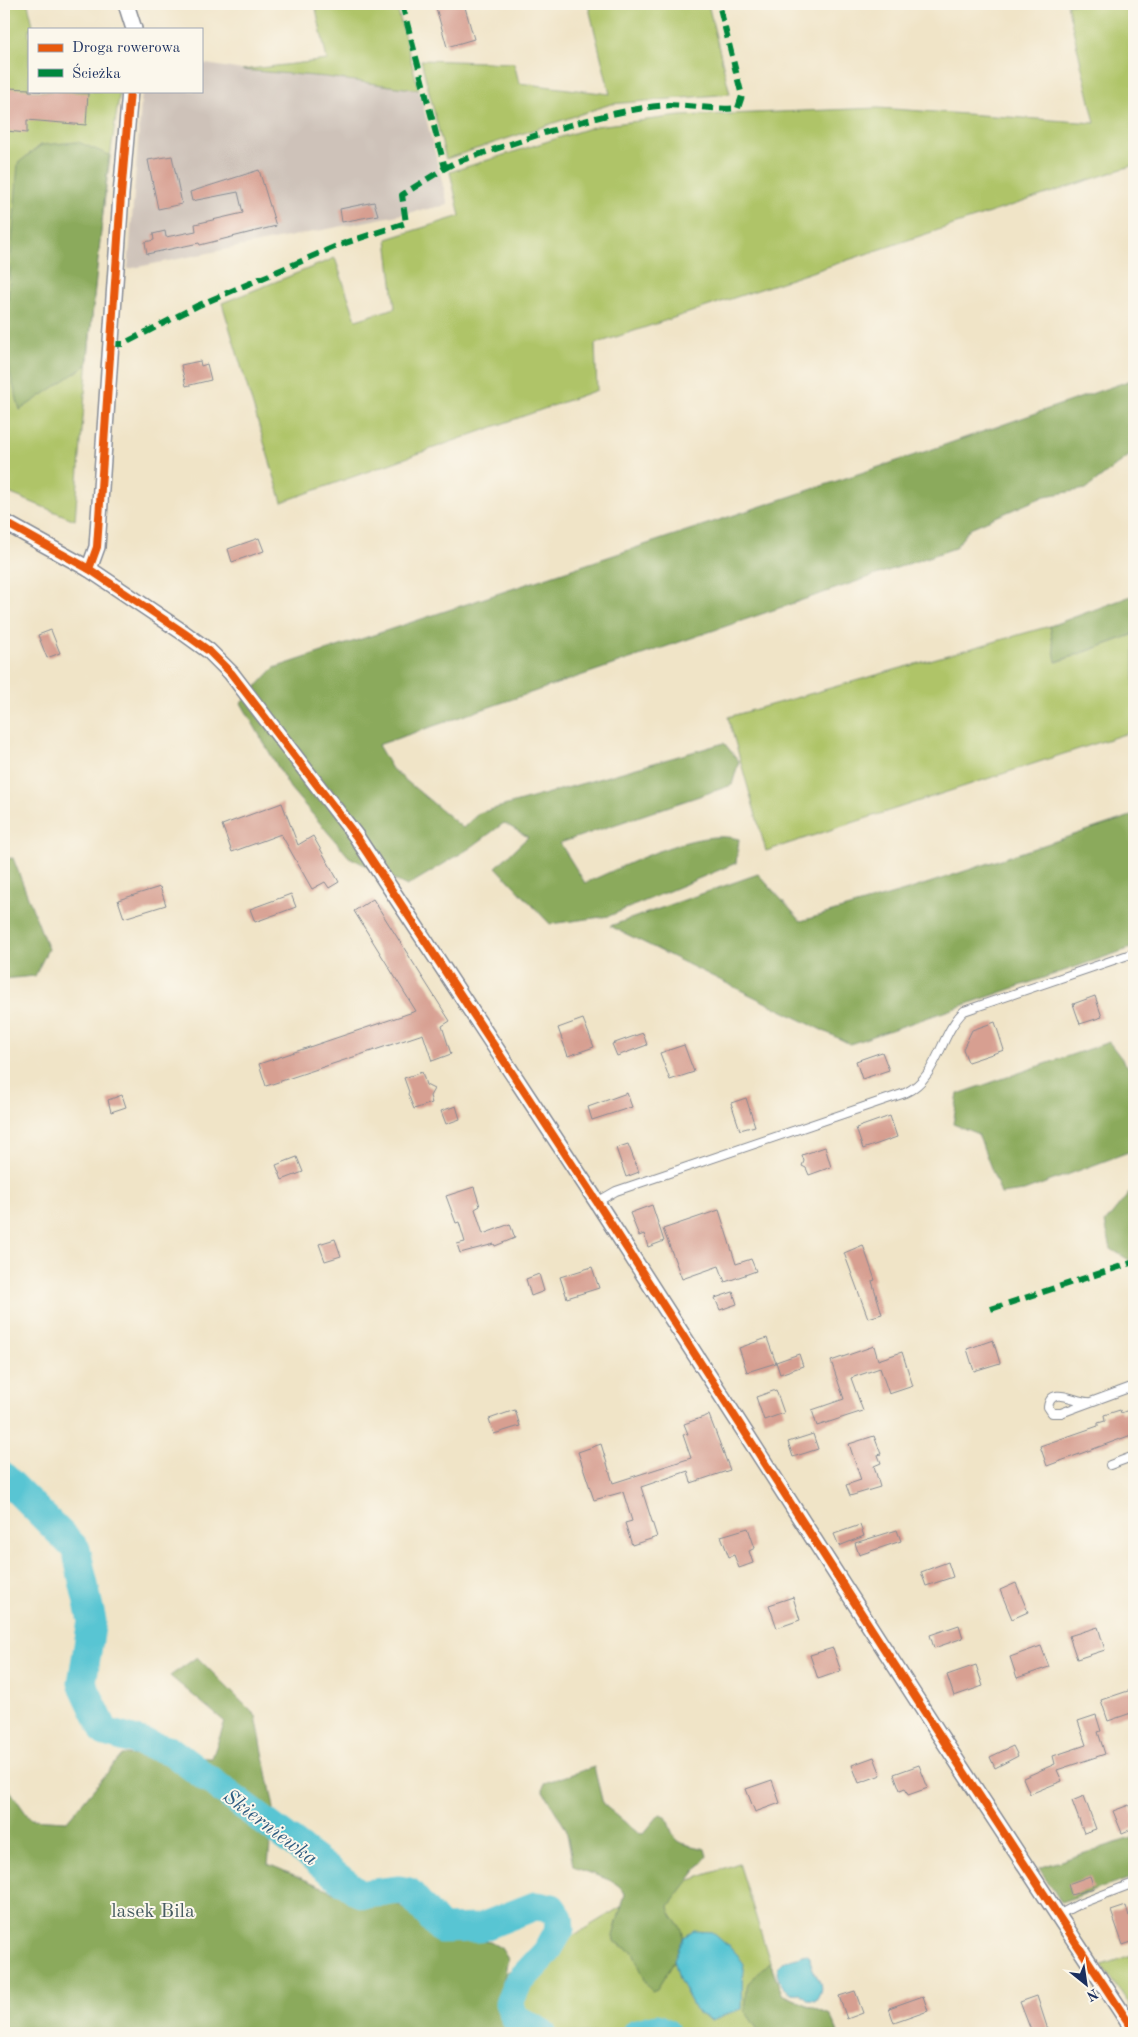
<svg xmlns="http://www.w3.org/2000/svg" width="1138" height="2037" viewBox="0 0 1138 2037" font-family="'Old Standard TT',serif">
	<rect width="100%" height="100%" fill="#fbf7ec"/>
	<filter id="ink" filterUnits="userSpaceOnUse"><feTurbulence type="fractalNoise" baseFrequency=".02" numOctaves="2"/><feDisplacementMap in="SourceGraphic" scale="10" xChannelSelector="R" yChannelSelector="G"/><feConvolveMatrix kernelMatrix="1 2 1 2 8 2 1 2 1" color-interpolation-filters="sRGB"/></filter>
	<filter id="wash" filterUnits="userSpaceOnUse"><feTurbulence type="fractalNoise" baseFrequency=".0096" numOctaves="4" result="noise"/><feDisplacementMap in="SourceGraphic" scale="20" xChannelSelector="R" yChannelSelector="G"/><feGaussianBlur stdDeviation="1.12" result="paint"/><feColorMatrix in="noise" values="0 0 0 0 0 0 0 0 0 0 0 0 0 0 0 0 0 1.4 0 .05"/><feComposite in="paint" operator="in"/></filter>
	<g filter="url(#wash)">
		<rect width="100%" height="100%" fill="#f0e4c7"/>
		<path fill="#cec2b9" d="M 201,63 L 242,70 L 326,77 L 419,90 L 448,205 L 128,269 L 142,91 L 201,91 Z"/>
		<g fill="#afc468" stroke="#657a63">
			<path d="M 4,4 L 28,4 L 34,29 L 29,29 L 29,91 L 120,91 C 97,233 86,377 75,520 L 4,491 Z"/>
			<path d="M 315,4 L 396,4 L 419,90 L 326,77 L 242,70 L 327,60 Z"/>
			<path d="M 588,4 L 708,4 L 730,94 L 611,104 L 446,159 L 421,60 L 514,63 L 519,83 L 610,94 Z"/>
			<path d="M 1067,4 L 1134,4 L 1134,165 L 595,344 L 597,390 L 282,502 L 222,303 L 335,258 L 356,320 L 395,308 L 387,239 L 460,216 L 450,172 L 596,126 L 680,116 L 878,108 L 1095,123 Z"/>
			<path d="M 1050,626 L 1057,662 L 1132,635 L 1134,629 L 1134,731 L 766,851 L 728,717 Z"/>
			<path d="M 739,1863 L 770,1962 L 782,1994 L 830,2015 L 838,2033 L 512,2033 L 496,1977 L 533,1960 L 662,1882 L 665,1889 Z"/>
			<path d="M 1134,1954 L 1134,2011 L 1102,1965 Z"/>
		</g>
		<g fill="#8baa5c" stroke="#536c5d">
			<path d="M 78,142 L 109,155 L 87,365 L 20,410 L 4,352 L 18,163 L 41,145 Z"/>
			<path d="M 1134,379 L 1134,452 L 1086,489 L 1045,496 L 970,528 L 955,548 L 378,745 L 392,769 L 463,828 L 479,813 L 724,743 L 739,761 L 732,785 L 560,843 L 585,883 C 626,866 696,827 739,839 L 736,863 L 609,916 L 550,924 L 496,867 L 528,837 L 504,823 L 470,848 L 407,886 L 349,857 L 290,788 L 241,703 L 274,668 L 930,450 Z"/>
			<path d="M 1134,595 L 1134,629 L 1132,635 L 1056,662 L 1050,626 Z"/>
			<path d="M 1134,815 L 1134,947 L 850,1044 L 610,926 L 758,874 L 801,921 L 911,889 Z"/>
			<path d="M 13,858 L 48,949 L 35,976 L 4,979 L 4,859 Z"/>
			<path d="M 1109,1042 L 1132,1072 L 1134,1072 L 1134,1150 L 1024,1191 L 1001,1194 L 978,1134 L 953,1124 L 958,1094 Z"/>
			<path d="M 1134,1187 L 1134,1263 L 1111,1249 L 1105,1223 Z"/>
			<path d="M 197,1657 L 256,1716 L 274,1808 L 268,1864 L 365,1905 L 378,1902 L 399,1905 L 430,1923 L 446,1937 L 490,1942 L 501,1948 L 508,1959 L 501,1992 L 513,2033 L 4,2033 L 4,1782 L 30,1819 L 67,1821 L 122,1755 L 212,1758 L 225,1722 L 170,1676 Z"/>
			<path d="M 594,1767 L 603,1804 L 638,1833 L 643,1834 L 660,1814 L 666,1816 C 676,1845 676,1842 705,1849 L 707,1856 L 669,1906 C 670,1918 681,1923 683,1933 C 686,1944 664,1978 657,1989 L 652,1991 L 648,1987 L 633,1952 L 614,1941 L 613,1936 L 625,1894 C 617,1876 586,1876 573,1865 L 566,1829 L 543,1791 L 544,1783 Z"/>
			<path d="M 1134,1837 L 1134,1877 L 1061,1902 L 1039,1868 Z"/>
			<path d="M 770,1962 L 782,1994 L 830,2015 L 838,2033 L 760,2033 L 745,2011 L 747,1987 L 748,1983 Z"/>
		</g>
		<g fill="#59c5d3" stroke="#3a7a98">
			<path d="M 694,1931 L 712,1932 L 737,1954 L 744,1964 C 741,1979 743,1994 742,2009 L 711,2020 L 697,2013 L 679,1979 L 674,1959 L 684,1937 Z"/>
			<path d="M 806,1954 L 810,1957 C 811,1977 830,1982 815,2001 L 809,2000 L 800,1993 C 798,1993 795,1994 793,1993 C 783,1991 772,1973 780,1964 C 786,1959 799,1957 806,1954 Z"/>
		</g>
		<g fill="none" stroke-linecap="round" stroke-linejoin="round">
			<g stroke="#59c5d3" stroke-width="29">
				<path d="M 4,1477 L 76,1549 L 92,1621 L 82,1683 L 105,1732 L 171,1751 L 358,1892 L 367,1894 L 399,1890 L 409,1892 L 441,1929 L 479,1928 L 535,1906 L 552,1908 L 559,1918 L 560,1929 L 546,1953 L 518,1983 L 509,2003 L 515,2018 L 542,2033"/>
				<path d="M 636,2033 L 657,2028 L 666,2033"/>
			</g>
		</g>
		<g id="blocks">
			<g fill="#d79f91">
				<path d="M 435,4 L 464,4 L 474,39 L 447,47 Z"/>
				<path d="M 8,88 L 29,89 L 29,91 L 88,93 L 86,125 L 27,120 L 27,133 L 6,131 Z"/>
				<path d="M 172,156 L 182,204 L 158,209 L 148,160 Z"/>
				<path d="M 259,170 L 276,226 L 200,245 L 199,243 L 147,254 L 145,242 L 154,240 L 153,234 L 165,231 L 166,237 L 196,231 L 195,224 L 243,213 L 238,192 L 192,201 L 190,192 Z"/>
				<path d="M 374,202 L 378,215 L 342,222 L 340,209 Z"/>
				<path d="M 200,361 L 201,366 L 207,364 L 211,380 L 186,386 L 181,365 Z"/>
				<path d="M 259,538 L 264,551 L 232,562 L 228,549 Z"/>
				<path d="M 51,630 L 60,653 L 47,658 L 38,635 Z"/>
				<path d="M 282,803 L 298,845 L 313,836 L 339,882 L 329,888 L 325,882 L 312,889 L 281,834 L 232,852 L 222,825 Z"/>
				<path d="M 160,887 L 166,905 L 124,918 L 118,900 Z"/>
				<path d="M 291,894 L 296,907 L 255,922 L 250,909 Z"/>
				<path d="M 373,899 L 450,1021 L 442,1026 L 451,1054 L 432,1061 L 423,1034 L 266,1086 L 259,1064 L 416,1011 L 354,911 Z"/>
				<path d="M 1095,996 L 1102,1017 L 1080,1024 L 1073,1004 Z"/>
				<path d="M 583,1019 L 594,1047 L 568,1056 L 558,1028 Z"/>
				<path d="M 995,1022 L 1004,1050 L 968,1062 L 963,1049 L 972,1030 Z"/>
				<path d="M 643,1033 L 647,1045 L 617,1056 L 612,1044 Z"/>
				<path d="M 684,1045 L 694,1072 L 670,1080 L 660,1053 Z"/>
				<path d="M 882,1052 L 889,1070 L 862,1079 L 856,1061 Z"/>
				<path d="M 422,1072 L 426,1085 L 434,1089 L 430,1096 L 432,1103 L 414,1109 L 408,1094 L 409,1092 L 404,1078 Z"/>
				<path d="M 627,1093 L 632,1107 L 592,1120 L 588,1107 Z"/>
				<path d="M 122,1095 L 126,1107 L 111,1112 L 108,1100 Z"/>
				<path d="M 746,1098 L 755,1126 L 740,1130 L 731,1103 Z"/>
				<path d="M 456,1106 L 460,1119 L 446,1124 L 441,1111 Z"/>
				<path d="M 890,1116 L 897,1137 L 863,1149 L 856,1128 Z"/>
				<path d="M 628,1144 L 639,1172 L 626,1177 L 616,1148 Z"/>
				<path d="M 825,1147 L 831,1167 L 809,1175 L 806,1168 L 802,1166 L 804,1161 L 802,1155 Z"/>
				<path d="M 297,1157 L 303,1172 L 282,1180 L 276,1165 Z"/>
				<path d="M 474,1187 L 480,1206 L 475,1209 L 483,1234 L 510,1224 L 515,1238 L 495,1246 L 494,1244 L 460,1253 L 457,1244 L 465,1242 L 459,1222 L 456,1223 L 446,1196 Z"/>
				<path d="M 652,1205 L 664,1241 L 648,1247 L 644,1234 L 639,1236 L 630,1213 Z"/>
				<path d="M 719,1210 L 736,1264 L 751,1259 L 756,1271 L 725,1282 L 719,1266 L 682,1279 L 663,1229 Z"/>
				<path d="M 335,1239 L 341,1256 L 325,1261 L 319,1244 Z"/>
				<path d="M 863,1245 L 875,1280 L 872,1281 L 882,1314 L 868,1318 L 844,1253 Z"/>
				<path d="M 592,1267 L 599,1288 L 567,1298 L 560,1277 Z"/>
				<path d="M 539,1274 L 544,1291 L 531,1296 L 526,1279 Z"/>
				<path d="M 733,1292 L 737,1304 L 720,1310 L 715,1298 Z"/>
				<path d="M 767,1338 L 776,1363 L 747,1372 L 739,1348 Z"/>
				<path d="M 993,1340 L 1000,1363 L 974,1371 L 967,1349 Z"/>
				<path d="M 874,1346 L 878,1360 L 902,1352 L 913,1386 L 889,1394 L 880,1368 L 851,1378 L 863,1411 L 817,1426 L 812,1410 L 844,1399 L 831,1361 Z"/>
				<path d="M 799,1354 L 803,1366 L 780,1374 L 776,1362 Z"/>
				<path d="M 776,1390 L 784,1413 L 764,1420 L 756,1397 Z"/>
				<path d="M 1134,1408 L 1134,1434 L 1047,1466 L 1040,1446 L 1098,1426 L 1098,1423 L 1105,1421 L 1104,1415 L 1120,1410 L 1121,1413 Z"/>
				<path d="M 515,1410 L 520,1426 L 494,1434 L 489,1419 Z"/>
				<path d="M 709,1415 L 730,1470 L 691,1483 L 688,1471 L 641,1487 L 657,1537 L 632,1545 L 625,1523 L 632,1521 L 623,1492 L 594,1500 L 578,1452 L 601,1444 L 613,1483 L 691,1458 L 683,1435 L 688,1434 L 684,1424 Z"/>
				<path d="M 813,1434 L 818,1449 L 793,1457 L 788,1442 Z"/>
				<path d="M 874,1436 L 881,1454 L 878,1455 L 881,1463 L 874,1466 L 880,1487 L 850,1496 L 846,1485 L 861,1480 L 849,1444 Z"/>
				<path d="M 860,1525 L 864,1536 L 839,1546 L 834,1534 Z"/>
				<path d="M 748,1528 L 755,1548 L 749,1551 L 753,1563 L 739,1568 L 734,1555 L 729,1557 L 721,1536 Z"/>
				<path d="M 897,1530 L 901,1541 L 859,1555 L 855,1543 Z"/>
				<path d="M 948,1562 L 953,1577 L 926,1586 L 921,1572 Z"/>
				<path d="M 1016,1583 L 1028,1612 L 1012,1619 L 1000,1590 Z"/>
				<path d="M 793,1597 L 800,1620 L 777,1628 L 769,1605 Z"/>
				<path d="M 959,1625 L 963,1638 L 934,1648 L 930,1635 Z"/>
				<path d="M 1098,1627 L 1105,1650 L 1077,1659 L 1069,1636 Z"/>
				<path d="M 1041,1646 L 1049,1667 L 1017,1678 L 1010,1657 Z"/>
				<path d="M 833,1648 L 841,1671 L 818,1679 L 810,1655 Z"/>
				<path d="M 976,1665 L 983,1686 L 954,1696 L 947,1675 Z"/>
				<path d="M 1134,1689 L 1134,1712 L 1108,1721 L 1101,1700 Z"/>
				<path d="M 1096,1715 L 1101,1731 L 1098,1732 L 1105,1754 L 1057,1770 L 1062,1781 L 1030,1794 L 1023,1778 L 1055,1764 L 1053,1756 L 1086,1745 L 1078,1721 Z"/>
				<path d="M 1013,1746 L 1018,1756 L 995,1768 L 990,1757 Z"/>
				<path d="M 874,1757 L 881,1775 L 859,1783 L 852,1765 Z"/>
				<path d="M 919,1765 L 928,1788 L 908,1795 L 905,1788 L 900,1790 L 894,1774 Z"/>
				<path d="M 772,1780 L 780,1803 L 755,1812 L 746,1789 Z"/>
				<path d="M 1084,1796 L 1096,1829 L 1084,1833 L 1072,1801 Z"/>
				<path d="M 1129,1805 L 1134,1817 L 1134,1828 L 1122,1833 L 1113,1811 Z"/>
				<path d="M 1090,1876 L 1094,1888 L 1071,1895 L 1068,1884 Z"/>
				<path d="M 1126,1906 L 1129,1916 L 1134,1914 L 1134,1941 L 1123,1945 L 1111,1911 Z"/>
				<path d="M 855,1991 L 863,2013 L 847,2019 L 839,1996 Z"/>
				<path d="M 923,1996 L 928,2011 L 894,2023 L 889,2008 Z"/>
				<path d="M 1037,1996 L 1049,2033 L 1032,2033 L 1020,2002 Z"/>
			</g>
		</g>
	</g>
	<g filter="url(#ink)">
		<use href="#blocks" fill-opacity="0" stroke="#868a92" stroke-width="1"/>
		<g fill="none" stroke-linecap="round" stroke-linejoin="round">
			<g stroke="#868a92" stroke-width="10">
				<g id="service">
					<path d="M 597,1202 L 616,1191 L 905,1093 C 939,1077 939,1035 964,1011 L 1134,953"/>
					<path d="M 1088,1402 C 1075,1402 1051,1385 1048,1407 L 1052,1413 L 1061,1413 L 1134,1386"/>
					<path d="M 1110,1465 L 1134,1456"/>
					<path d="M 1058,1915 L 1079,1904 L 1134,1883"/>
				</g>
			</g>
			<g stroke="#868a92" stroke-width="18">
				<g id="minor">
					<path d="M 126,4 L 134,29"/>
					<path d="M 4,522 L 89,569 L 184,633 L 209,651 L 231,673 L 356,836 L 597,1202 L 937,1731 L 1134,2031"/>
					<path d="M 89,569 L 97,547 L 121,195 L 130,91"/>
				</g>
			</g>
			<use href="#service" stroke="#fff" stroke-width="8"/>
			<use href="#minor" stroke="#fff" stroke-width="15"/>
			<g stroke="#00873e" stroke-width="6" stroke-dasharray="12 6" stroke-linecap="butt">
				<path d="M 402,4 L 445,168"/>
				<path d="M 111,344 L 123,344 L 197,306 L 339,245 L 406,223 L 402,195 L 445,168 L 456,162 C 522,141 590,114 658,106 C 685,103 712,111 738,108 L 742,96 L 719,4"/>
				<path d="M 991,1309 L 1134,1262"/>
			</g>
			<g stroke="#fbf7ec" stroke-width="11">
				<g id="cycleway">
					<path d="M 4,522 L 89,569 L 184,633 L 209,651 L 231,673 L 356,836 L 597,1202 L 937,1731 L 1134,2031"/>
					<path d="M 89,569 L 97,547 L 121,195 L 130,91"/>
				</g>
			</g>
			<use href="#cycleway" stroke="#e8590c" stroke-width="8"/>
		</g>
	</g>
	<g text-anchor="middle" stroke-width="4" stroke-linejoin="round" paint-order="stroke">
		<g font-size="20" fill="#475c61" stroke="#fbf7ec">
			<text x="153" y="1917">lasek Bila</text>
		</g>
		<g font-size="21" font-style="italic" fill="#2e5c81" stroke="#fbf7ec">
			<text transform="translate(271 1827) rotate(37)" y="7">Skierniewka</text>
		</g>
	</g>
	<rect width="1138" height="2037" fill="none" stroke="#fbf7ec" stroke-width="20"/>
	<rect x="28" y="28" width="175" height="65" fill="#fbf7ec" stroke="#a1a7b3"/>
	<rect x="38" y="44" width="25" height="8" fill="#e8590c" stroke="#a1a7b3"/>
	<text x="72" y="52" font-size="15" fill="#1b2f5e">Droga rowerowa</text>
	<rect x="38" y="69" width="25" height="8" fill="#00873e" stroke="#a1a7b3"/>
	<text x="72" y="78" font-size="15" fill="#1b2f5e">Ścieżka</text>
	<g transform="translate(1086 1984) rotate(150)" stroke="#fbf7ec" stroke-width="4" paint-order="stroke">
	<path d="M0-4L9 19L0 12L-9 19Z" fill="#1b2f5e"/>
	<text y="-8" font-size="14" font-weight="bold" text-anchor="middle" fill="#1b2f5e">N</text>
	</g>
</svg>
